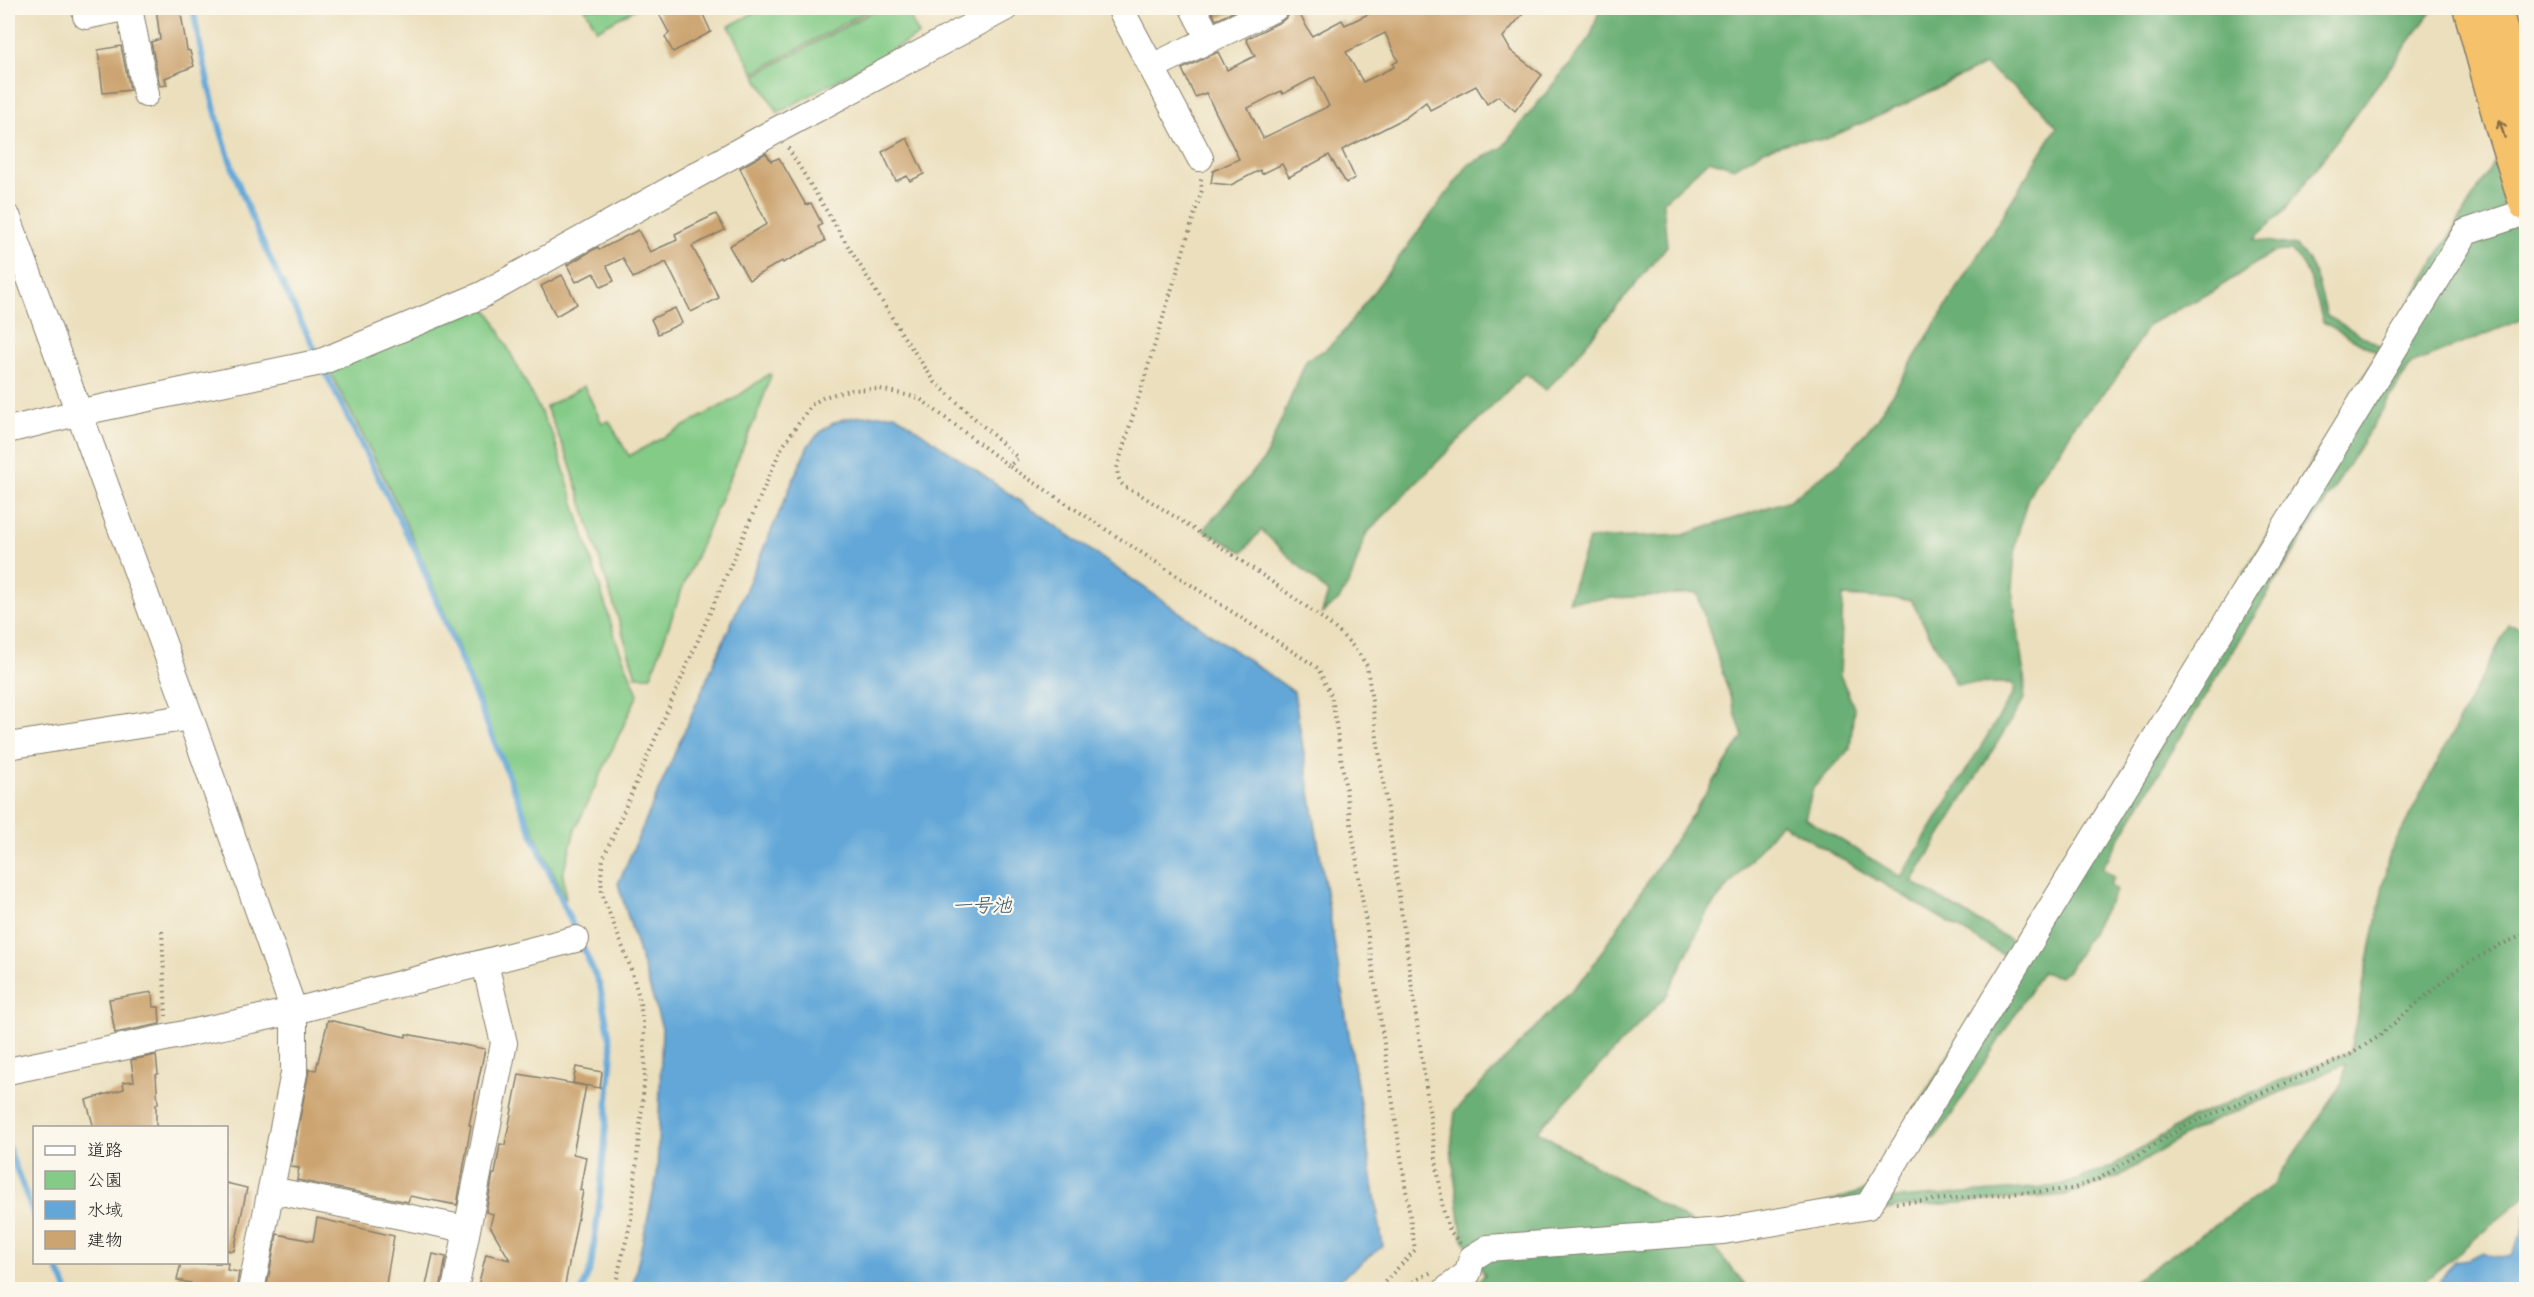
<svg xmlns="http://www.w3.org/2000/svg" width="2534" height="1297" viewBox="0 0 2534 1297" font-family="Itim,'Klee One',sans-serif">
	<rect width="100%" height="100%" fill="#fbf7ec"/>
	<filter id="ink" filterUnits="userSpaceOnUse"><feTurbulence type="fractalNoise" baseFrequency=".0167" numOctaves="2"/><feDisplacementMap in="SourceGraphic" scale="12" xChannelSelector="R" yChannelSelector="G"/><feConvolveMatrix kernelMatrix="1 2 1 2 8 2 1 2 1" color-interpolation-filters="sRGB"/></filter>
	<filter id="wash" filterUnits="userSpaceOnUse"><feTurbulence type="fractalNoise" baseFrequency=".008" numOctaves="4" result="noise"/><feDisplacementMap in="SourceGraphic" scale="24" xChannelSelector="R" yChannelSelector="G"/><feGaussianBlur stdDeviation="1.35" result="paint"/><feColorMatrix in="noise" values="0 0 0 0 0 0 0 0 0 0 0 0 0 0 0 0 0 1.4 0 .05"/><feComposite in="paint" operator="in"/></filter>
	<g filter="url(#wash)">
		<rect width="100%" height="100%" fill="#ebdfbd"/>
		<g fill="#83cb87" stroke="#507452" stroke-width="1.5">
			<path d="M 585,8 L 637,8 L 597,30 Z"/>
			<path d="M 763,8 L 873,8 L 754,73 L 729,26 Z"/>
			<path d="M 879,8 L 905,8 L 919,35 L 778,113 L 755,75 Z"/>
			<path d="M 484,307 L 491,315 L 554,438 L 617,643 L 638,694 L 575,830 L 563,874 L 566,900 C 513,792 473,679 426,568 C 397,500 362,434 328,368 Z"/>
			<path d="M 769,374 L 771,375 L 759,410 L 682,589 L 651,676 L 636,676 L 568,458 L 546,407 L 584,386 L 602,423 L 609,421 L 629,456 L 734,399 Z"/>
		</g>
		<path fill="#6aaf74" stroke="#436648" stroke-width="1.5" fill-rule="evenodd" d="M 1600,8 L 2434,8 L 2285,210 L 2254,239 L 2296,246 C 2315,264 2320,290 2327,316 L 2383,348 L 2526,108 L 2526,318 L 2411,364 L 2228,658 L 2102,868 L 2114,877 L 2110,885 L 2116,891 L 2068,971 L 2059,977 L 2042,972 L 1947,1122 L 1937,1135 L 1914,1150 L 1884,1199 L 2060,1186 L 2111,1167 L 2191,1118 L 2350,1051 L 2389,855 L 2509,625 L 2526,629 L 2526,1196 L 2415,1289 L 2122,1289 L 2273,1185 L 2342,1084 L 2346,1064 L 2197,1128 L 2118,1177 L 2067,1195 L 1902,1207 L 1708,1240 L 1749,1289 L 1466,1289 L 1485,1275 L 1462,1237 L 1451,1148 L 1455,1111 L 1587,974 L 1743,737 L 1697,593 L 1568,601 L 1589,539 L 1683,535 L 1790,500 L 1840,462 L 1876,420 L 2057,127 L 2040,107 L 1984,65 L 1901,106 L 1824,140 L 1798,140 L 1764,150 L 1734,168 L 1709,160 L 1663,202 L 1667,246 L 1564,371 L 1546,390 L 1525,373 L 1366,534 L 1351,579 L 1339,600 L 1322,613 L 1328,593 L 1261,530 L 1243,552 L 1203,530 L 1265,458 L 1307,359 L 1325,350 L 1341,335 L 1468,165 L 1502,148 L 1590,38 ZM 2281,251 L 2292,251 C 2311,271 2316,296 2323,322 L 2378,353 L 2017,944 L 1912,882 L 2024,699 L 2025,683 L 2012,589 L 2016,541 L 2027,500 L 2035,483 L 2063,446 L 2076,423 L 2113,383 L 2149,324 L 2212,292 L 2271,253 ZM 1843,596 L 1911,600 L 1956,684 L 2011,683 L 2015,687 L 2013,694 L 1901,877 L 1805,818 L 1813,788 L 1850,749 L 1854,707 L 1840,675 ZM 1781,823 L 2007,957 L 1868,1189 L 1786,1217 L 1697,1226 L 1537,1131 L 1667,995 L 1707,912 Z"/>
		<g fill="#62a7d8" stroke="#3f627a" stroke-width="1.5">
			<path d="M 895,414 L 1294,692 L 1383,1246 L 1327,1289 L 632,1289 L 657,1176 L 662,1028 L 618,884 L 808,446 C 833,412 856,417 895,414 Z"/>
			<path d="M 2526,1215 L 2526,1289 L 2457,1289 L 2453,1284 L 2439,1282 L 2454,1261 L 2469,1259 L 2483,1252 C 2490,1257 2503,1258 2511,1255 L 2523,1233 Z"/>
		</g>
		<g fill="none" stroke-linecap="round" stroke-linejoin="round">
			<g stroke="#62a7d8" stroke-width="6">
				<path d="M 193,8 C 204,71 218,133 242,193 C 263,248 291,301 317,354"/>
				<path d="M 325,372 L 418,556 L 536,843 L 600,986 L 612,1050 L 610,1075 L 600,1197 L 591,1267 L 582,1290"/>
				<path d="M 8,1147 L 34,1216"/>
				<path d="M 55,1262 L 67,1290"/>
			</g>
		</g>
		<g id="blocks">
			<g fill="#cca471" fill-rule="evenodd">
				<path d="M 156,8 L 180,8 L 187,50 L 190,51 L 194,66 L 165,78 L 167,85 L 160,86 L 151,42 L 160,39 Z"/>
				<path d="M 656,8 L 700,8 L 711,32 L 673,52 L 665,37 L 669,33 Z"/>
				<path d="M 1210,8 L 1241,8 L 1216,20 Z"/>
				<path d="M 1290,8 L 1296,8 L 1312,36 L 1342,20 L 1345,25 L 1381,8 L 1528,8 L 1503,37 L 1511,51 L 1542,75 L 1515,111 L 1498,96 L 1487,104 L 1476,86 L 1430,110 L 1426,102 L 1405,118 L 1342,150 L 1355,178 L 1346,183 L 1329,155 L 1289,177 L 1282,164 L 1262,174 L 1260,170 L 1231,185 L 1211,183 L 1213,171 L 1239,159 L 1206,93 L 1195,97 L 1182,69 L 1218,52 L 1227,70 L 1255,56 L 1246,39 L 1282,21 L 1288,16 ZM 1385,33 L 1398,61 L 1393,64 L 1394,67 L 1363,82 L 1346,52 ZM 1315,77 L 1329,106 L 1263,138 L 1248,108 L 1281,91 L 1283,94 Z"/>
				<path d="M 121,46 L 130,90 L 103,93 L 98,50 Z"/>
				<path d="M 907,138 L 924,174 L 910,181 L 907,176 L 896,181 L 882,152 Z"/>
				<path d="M 766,153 L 771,161 L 779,158 L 806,205 L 811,203 L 822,224 L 818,227 L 825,241 L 783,263 L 782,261 L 749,280 L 729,246 L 767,224 L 740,168 Z"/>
				<path d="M 716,214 L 725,230 L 692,246 L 719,298 L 691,312 L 666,262 L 633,278 L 623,258 L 607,266 L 614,281 L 601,287 L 594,273 L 576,282 L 567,265 L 598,247 L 599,250 L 638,230 L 650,252 L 677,240 L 675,234 Z"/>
				<path d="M 562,275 L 577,304 L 556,316 L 541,286 Z"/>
				<path d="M 675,308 L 682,323 L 658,334 L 651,319 Z"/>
				<path d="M 152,992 L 153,1007 L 159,1007 L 160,1024 L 115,1033 L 109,999 Z"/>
				<path d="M 328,1020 L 406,1037 L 406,1034 L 485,1049 L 469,1125 L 471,1125 L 457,1205 L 410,1196 L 408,1202 L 297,1180 L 299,1168 L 291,1167 L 309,1069 L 316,1070 Z"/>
				<path d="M 156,1055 L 158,1074 L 156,1075 L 158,1104 L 156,1104 L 156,1128 L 94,1128 L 86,1100 L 124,1089 L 123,1082 L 134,1081 L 131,1060 Z"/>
				<path d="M 576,1067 L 602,1072 L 600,1088 L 573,1083 Z"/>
				<path d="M 519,1074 L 586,1086 L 573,1154 L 586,1157 L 580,1190 L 583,1191 L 564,1290 L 477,1290 L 486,1254 L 510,1260 L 490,1226 L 493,1214 L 486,1212 L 493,1174 L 495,1174 L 500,1144 L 505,1145 Z"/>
				<path d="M 226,1183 L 247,1188 L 234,1251 L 226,1250 Z"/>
				<path d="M 317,1218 L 394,1236 L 385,1290 L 266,1290 L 277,1234 L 313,1241 Z"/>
				<path d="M 433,1254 L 446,1257 L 440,1290 L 425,1290 Z"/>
				<path d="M 181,1263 L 228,1263 L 227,1270 L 239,1272 L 236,1290 L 190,1290 L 191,1283 L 177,1280 Z"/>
			</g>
		</g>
	</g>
	<g filter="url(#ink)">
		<use href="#blocks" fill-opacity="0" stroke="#847e6c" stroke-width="1.5"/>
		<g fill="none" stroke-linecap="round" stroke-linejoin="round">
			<g stroke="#847e6c" stroke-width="28">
				<g id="minor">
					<path d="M 85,8 L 86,16 L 123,8"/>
					<path d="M 129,8 L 146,94"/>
					<path d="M 1120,8 L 1200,158"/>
					<path d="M 1193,8 L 1209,39"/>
					<path d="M 1152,67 L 1275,8"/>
					<path d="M 8,218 L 190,717 L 294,1011 L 294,1073 L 251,1290"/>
					<path d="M 8,430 L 77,413 L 321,362 L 482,295 L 777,130 L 1005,8"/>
					<path d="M 8,746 L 190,717"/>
					<path d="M 8,1071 L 294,1011 L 576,939"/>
					<path d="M 271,1190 L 466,1229"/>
					<path d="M 455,1290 L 504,1043 L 487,972"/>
					<path d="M 1446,1290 L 1468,1273 L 1472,1258 L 1488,1248 L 1723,1231 L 1868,1206 L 2466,232 L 2526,212"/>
				</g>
			</g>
			<g stroke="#847e6c" stroke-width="36">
				<g id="highway">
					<path d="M 2470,8 L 2501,123 L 2526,204"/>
					<path d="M 2495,8 L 2526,125"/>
				</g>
			</g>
			<g stroke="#847e6c" stroke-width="4" stroke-dasharray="1.5 4.5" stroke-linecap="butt">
				<path d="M 788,148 L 902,334 L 935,382 L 1018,458 L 1009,466 L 1318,668 L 1332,697 L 1415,1250 L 1377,1290"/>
				<path d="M 1201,179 L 1202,190 L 1117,468 C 1118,484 1124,488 1138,493 C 1189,526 1241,559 1290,595 C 1319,616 1348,634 1367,666 L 1443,1209 L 1449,1230 L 1460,1243"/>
				<path d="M 162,931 L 166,1016"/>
				<path d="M 1896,1203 L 2071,1189 L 2097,1180 L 2185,1126 L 2348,1056 L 2378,1037 L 2456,970 L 2500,945 L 2526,934"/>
				<path d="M 614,1290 L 631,1220 L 645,1075 L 644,1028 L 639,997 L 630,966 L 602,894 L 601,876 L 603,859 L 781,449 L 811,405 L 824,397 L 849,390 L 880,389 L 919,398 L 1009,466"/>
				<path d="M 1397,1290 L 1432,1272"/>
			</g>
			<use href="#minor" stroke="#fff" stroke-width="26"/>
			<use href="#highway" stroke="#f5c16b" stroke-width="33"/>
		</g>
		<defs><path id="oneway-shaft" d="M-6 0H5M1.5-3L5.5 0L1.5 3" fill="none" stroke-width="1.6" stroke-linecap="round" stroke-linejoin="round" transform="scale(1.5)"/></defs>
		<use stroke="#886e44" href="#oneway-shaft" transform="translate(2502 129) rotate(-107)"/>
	</g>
	<g text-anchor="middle" stroke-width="4.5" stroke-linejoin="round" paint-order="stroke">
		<g font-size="20" font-style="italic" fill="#3c5b71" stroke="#fbf7ec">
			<text x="982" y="912">一号池</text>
		</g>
	</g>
	<rect width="2534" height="1297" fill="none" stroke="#fbf7ec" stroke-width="30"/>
	<rect x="33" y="1126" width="195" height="138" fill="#fbf7ec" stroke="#a29f99" stroke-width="1.5"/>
	<rect x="45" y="1146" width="30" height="9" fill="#ffffff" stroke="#a29f99" stroke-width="1.5"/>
	<text x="87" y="1156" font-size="18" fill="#1c1c1c">道路</text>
	<rect x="45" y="1171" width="30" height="18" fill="#83cb87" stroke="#a29f99" stroke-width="1.5"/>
	<text x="87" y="1186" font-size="18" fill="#1c1c1c">公園</text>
	<rect x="45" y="1201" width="30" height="18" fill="#62a7d8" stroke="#a29f99" stroke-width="1.5"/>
	<text x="87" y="1216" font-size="18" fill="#1c1c1c">水域</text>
	<rect x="45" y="1231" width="30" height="18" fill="#cca471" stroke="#a29f99" stroke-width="1.5"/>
	<text x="87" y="1246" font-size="18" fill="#1c1c1c">建物</text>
</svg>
